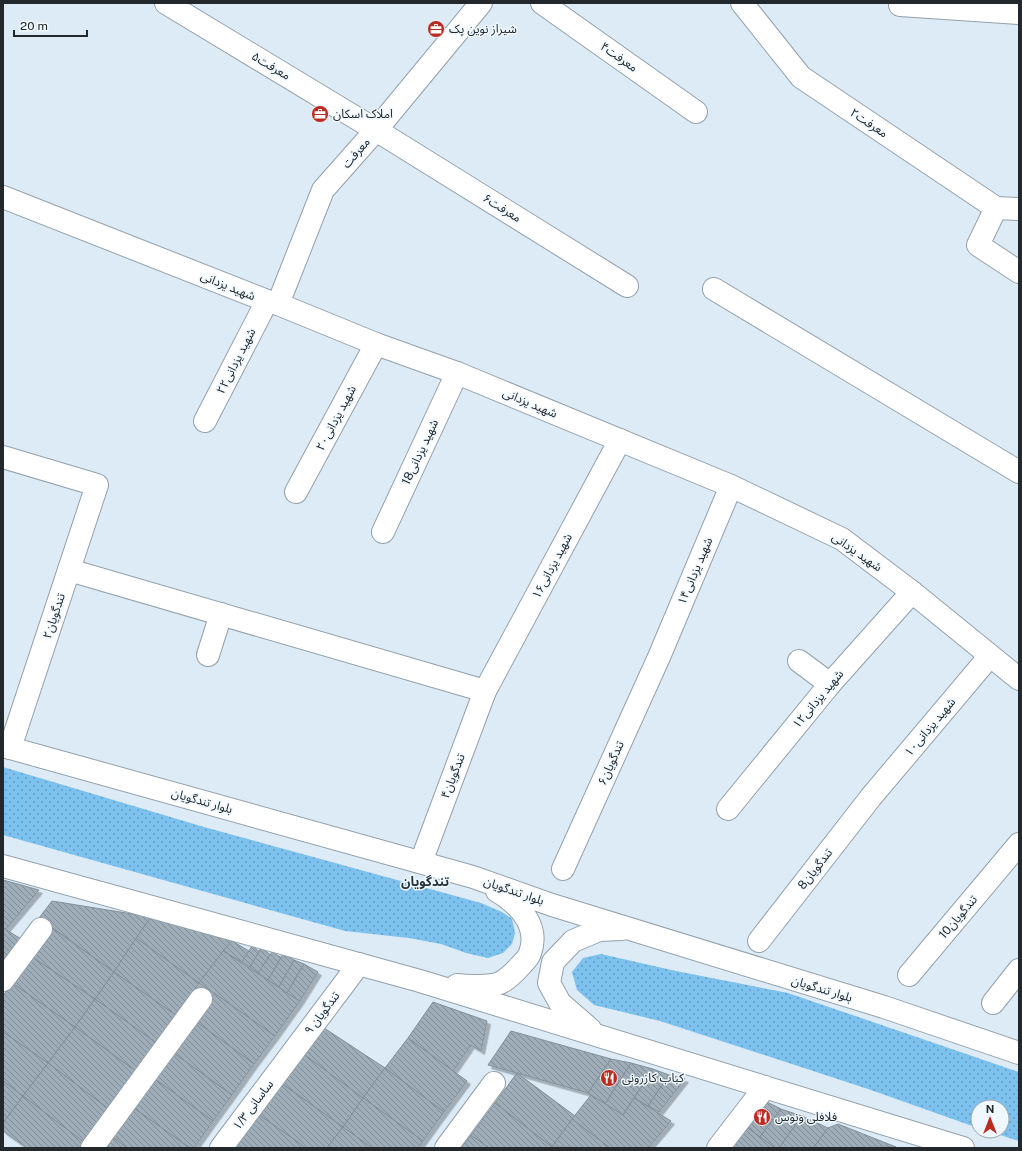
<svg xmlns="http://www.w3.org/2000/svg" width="1022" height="1151" viewBox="0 0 1022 1151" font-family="'Public Sans','Noto Sans Arabic',sans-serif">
	<defs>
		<pattern id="grass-dots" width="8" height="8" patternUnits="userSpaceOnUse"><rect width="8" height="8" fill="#7dc1ee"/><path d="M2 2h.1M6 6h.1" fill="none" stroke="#669dc1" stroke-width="1.8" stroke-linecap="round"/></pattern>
		<pattern id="building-back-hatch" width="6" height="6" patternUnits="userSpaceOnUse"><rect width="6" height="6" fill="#9fadb8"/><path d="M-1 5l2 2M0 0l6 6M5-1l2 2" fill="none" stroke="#818d96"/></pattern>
		<filter id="shadow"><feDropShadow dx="3.5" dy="3.5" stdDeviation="0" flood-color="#0004"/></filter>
	</defs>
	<rect width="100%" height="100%" fill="#dcebf6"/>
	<g fill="url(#grass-dots)">
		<path d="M 3,767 L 204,827 L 481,903 L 502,912 L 512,919 L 515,933 L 512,944 L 503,953 L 488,958 L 466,953 L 441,944 L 409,938 L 345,931 L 3,835 Z"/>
		<path d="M 601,954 L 676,971 L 788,993 L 1019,1072 L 1019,1141 L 988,1131 L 1002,1131 L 1002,1107 L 978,1107 L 978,1128 L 868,1089 L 660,1021 L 594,1005 L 577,990 L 572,972 L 583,958 Z"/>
	</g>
	<g fill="url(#building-back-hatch)" stroke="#828f99" filter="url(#shadow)">
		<path d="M 3,880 L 39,890 L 6,929 L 3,928 Z"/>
		<path d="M 52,901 L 151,917 L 114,972 L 39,918 Z"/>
		<path d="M 151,917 L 232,941 L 199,983 L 136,938 Z"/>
		<path d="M 3,928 L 23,940 L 3,969 Z"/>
		<path d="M 52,928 L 114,972 L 95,999 L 32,957 Z"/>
		<path d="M 136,938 L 199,983 L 177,1016 L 114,972 Z"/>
		<path d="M 232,941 L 249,951 L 242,962 L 223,951 Z"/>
		<path d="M 252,946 L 260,952 L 250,967 L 242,962 Z"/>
		<path d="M 261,948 L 271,955 L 258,973 L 250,967 Z"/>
		<path d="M 223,951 L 300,1001 L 275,1036 L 199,983 Z"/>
		<path d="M 272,952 L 282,958 L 268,980 L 258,973 Z"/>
		<path d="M 283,954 L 294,960 L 279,987 L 268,980 Z"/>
		<path d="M 32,957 L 95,999 L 75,1027 L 12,983 Z"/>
		<path d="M 294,960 L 304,964 L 287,993 L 279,987 Z"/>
		<path d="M 304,964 L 318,972 L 300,1001 L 287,993 Z"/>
		<path d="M 114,972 L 177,1016 L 158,1044 L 95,999 Z"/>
		<path d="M 12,983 L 75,1027 L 48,1063 L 3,1032 L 3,996 Z"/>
		<path d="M 214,993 L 275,1036 L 254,1064 L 194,1020 Z"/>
		<path d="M 95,999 L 158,1044 L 137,1072 L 75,1027 Z"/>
		<path d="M 433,1002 L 487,1021 L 481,1051 L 471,1045 L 453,1071 L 408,1038 Z"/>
		<path d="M 194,1020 L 254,1064 L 232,1095 L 171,1051 Z"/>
		<path d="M 321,1026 L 385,1068 L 363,1098 L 302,1053 Z"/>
		<path d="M 75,1027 L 137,1072 L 110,1110 L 48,1063 Z"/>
		<path d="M 511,1031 L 611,1059 L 588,1093 L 488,1065 Z"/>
		<path d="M 3,1032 L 48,1063 L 23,1096 L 3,1081 Z"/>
		<path d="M 408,1038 L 467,1081 L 444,1112 L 385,1068 Z"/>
		<path d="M 171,1051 L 232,1095 L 213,1121 L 152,1077 Z"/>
		<path d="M 302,1053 L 363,1098 L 343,1127 L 281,1083 Z"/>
		<path d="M 611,1059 L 631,1063 L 605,1104 L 588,1093 Z"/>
		<path d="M 48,1063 L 110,1110 L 85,1143 L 23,1096 Z"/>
		<path d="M 631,1063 L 653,1069 L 623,1115 L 605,1104 Z"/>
		<path d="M 385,1068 L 444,1112 L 423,1141 L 363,1098 Z"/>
		<path d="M 653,1069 L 669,1075 L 648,1106 L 634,1098 Z"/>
		<path d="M 517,1073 L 575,1116 L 552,1147 L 495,1103 Z"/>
		<path d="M 669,1075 L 685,1079 L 659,1112 L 648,1106 Z"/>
		<path d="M 152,1077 L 213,1121 L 194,1148 L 190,1148 L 131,1106 Z"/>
		<path d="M 3,1081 L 23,1096 L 3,1123 Z"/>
		<path d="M 281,1083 L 343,1127 L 327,1148 L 306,1148 L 258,1114 Z"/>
		<path d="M 591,1095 L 623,1115 L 634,1098 L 671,1121 L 648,1148 L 610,1148 L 572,1119 Z"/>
		<path d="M 23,1096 L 85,1143 L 81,1148 L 27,1148 L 3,1131 L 3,1123 Z"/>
		<path d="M 363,1098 L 423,1141 L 418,1148 L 372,1148 L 343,1127 Z"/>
		<path d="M 767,1102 L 781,1109 L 760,1137 L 744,1125 Z"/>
		<path d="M 495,1103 L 552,1147 L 552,1148 L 489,1148 L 471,1135 Z"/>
		<path d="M 131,1106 L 190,1148 L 127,1148 L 110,1135 Z"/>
		<path d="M 781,1109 L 802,1116 L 779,1148 L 775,1148 L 760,1137 Z"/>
		<path d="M 258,1114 L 306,1148 L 240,1148 L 236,1145 Z"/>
		<path d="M 802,1116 L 828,1128 L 813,1148 L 779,1148 Z"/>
		<path d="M 572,1119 L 610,1148 L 552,1147 Z"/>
		<path d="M 838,1124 L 896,1147 L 816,1148 L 814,1147 L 828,1128 Z"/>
		<path d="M 744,1125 L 775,1148 L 728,1148 Z"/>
		<path d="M 343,1127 L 372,1148 L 327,1148 Z"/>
		<path d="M 110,1135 L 127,1148 L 100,1148 Z"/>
		<path d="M 471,1135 L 489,1148 L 461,1148 Z"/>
	</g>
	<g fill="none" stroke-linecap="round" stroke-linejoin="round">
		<g stroke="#93a1ac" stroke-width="24">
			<g id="street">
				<path d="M 166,3 L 376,130 L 627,286"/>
				<path d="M 542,3 L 696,112"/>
				<path d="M 742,3 L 801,77 L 996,208 L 1019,209"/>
				<path d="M 901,3 L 900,5 L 1019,13"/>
				<path d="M 3,197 L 267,301 L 278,304 L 376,344 L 457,373 L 731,486 L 842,539 L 912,592 L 1019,679"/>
				<path d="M 996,208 L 978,245 L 1019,272"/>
				<path d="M 714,289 L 1019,472"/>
				<path d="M 278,304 L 323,190 L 376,130 L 481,3"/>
				<path d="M 205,421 L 267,301"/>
				<path d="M 3,457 L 97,485 L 10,748"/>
				<path d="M 296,492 L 376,344"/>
				<path d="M 383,532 L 457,373"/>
				<path d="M 69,570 L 485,691"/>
				<path d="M 208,655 L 221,614"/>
				<path d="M 799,661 L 830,684"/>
				<path d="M 728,809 L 830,684 L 912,592"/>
				<path d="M 421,862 L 485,691 L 620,440"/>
				<path d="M 563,869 L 659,657 L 731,486"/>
				<path d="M 759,941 L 871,797 L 989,657"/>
				<path d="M 909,975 L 1019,844"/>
				<path d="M 3,980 L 41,929"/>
				<path d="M 993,1003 L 1019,970"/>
				<path d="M 92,1148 L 201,999"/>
				<path d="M 221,1148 L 359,964"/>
				<path d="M 446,1148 L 494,1083"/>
			</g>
		</g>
		<g stroke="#93a1ac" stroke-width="24">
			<g id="secondary">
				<path d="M 3,746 L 473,877 L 552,905 L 884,1007 L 1019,1053"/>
				<path d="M 3,866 L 420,981 L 963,1148"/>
				<path d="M 457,985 C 467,986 491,987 500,983 C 508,979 515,972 521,965 C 524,962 529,957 530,953 C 540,926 519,904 497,891"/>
				<path d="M 590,1029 L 560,1003 L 549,983 L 553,962 L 573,941 L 599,930 L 622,929"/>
				<path d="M 718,1148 L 765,1087"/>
			</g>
		</g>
		<use href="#street" stroke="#fff" stroke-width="22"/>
		<use href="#secondary" stroke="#fff" stroke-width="22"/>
	</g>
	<defs>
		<g id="office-disc" transform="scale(0.9)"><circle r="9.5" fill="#ba2c21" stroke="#eff8fe"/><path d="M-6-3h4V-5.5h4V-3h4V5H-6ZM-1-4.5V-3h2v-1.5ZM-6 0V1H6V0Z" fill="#fff"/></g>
		<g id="restaurant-disc" transform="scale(0.9)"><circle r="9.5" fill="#ba2c21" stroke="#eff8fe"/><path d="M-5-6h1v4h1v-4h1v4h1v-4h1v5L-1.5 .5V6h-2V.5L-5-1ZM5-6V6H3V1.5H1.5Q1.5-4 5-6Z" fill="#fff"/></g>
	</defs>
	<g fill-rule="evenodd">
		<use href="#office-disc" x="436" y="29"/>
		<use href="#office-disc" x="320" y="114"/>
		<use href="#restaurant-disc" x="609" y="1078"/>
		<use href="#restaurant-disc" x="762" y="1117"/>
	</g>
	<g text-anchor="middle" stroke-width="3" stroke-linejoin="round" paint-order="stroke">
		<g font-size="12" fill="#22282c" stroke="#eff8fe" text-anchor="start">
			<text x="449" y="33">شیراز نوین پک</text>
			<text x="333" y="118">املاک اسکان</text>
			<text x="622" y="1082">کباب کازرونی</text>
			<text x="775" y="1121">فلافلی ونوس</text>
		</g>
		<g font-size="12" fill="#22282c" stroke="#eff8fe">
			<text transform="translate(619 57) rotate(35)" y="4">معرفت۴</text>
			<text transform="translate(271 66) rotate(31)" y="4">معرفت۵</text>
			<text transform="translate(869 123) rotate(34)" y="4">معرفت۲</text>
			<text transform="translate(356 153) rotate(-49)" y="4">معرفت</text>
			<text transform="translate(502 208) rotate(32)" y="4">معرفت۶</text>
			<text transform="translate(228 286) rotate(22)" y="4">شهید یزدانی</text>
			<text transform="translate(236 361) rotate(-63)" y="4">شهید یزدانی۲۲</text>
			<text transform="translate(530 403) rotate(23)" y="4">شهید یزدانی</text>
			<text transform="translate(336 418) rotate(-62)" y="4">شهید یزدانی۲۰</text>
			<text transform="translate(420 452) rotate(-65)" y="4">شهید یزدانی18</text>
			<text transform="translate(857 552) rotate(35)" y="4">شهید یزدانی</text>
			<text transform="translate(552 566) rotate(-62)" y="4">شهید یزدانی۱۶</text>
			<text transform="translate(695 571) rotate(-67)" y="4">شهید یزدانی۱۴</text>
			<text transform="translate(54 616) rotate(-72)" y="4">تندگویان۲</text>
			<text transform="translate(818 699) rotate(-50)" y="4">شهید یزدانی۱۲</text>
			<text transform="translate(930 727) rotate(-50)" y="4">شهید یزدانی۱۰</text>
			<text transform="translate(611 763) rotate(-66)" y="4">۶تندگویان</text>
			<text transform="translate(453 776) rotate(-69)" y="4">تندگویان۴</text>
			<text transform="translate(202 801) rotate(16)" y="4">بلوار تندگویان</text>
			<text transform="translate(815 869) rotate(-52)" y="4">8تندگویان</text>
			<text transform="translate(514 891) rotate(19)" y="4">بلوار تندگویان</text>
			<text transform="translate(958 917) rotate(-50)" y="4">10تندگویان</text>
			<text transform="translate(822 989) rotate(17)" y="4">بلوار تندگویان</text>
			<text transform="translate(322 1013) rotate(-53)" y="4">۹ تندگویان</text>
			<text transform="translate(253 1105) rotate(-53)" y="4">۱/۳ ساسانی</text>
		</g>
		<g font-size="13" font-weight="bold" fill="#28343d" stroke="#eff8fe">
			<text x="425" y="886">تندگویان</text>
		</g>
	</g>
	<rect width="1022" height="1151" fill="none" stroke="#22282c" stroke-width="8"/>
	<g transform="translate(990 1119)"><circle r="19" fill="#eff8fe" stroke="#9da5aa"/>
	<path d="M0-3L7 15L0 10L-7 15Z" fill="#ba2c21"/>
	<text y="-6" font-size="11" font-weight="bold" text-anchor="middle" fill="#22282c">N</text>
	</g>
	<path d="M14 30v6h73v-6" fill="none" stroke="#22282c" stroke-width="2"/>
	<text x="20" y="30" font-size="12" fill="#22282c" stroke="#eff8fe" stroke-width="3" paint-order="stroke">20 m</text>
</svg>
